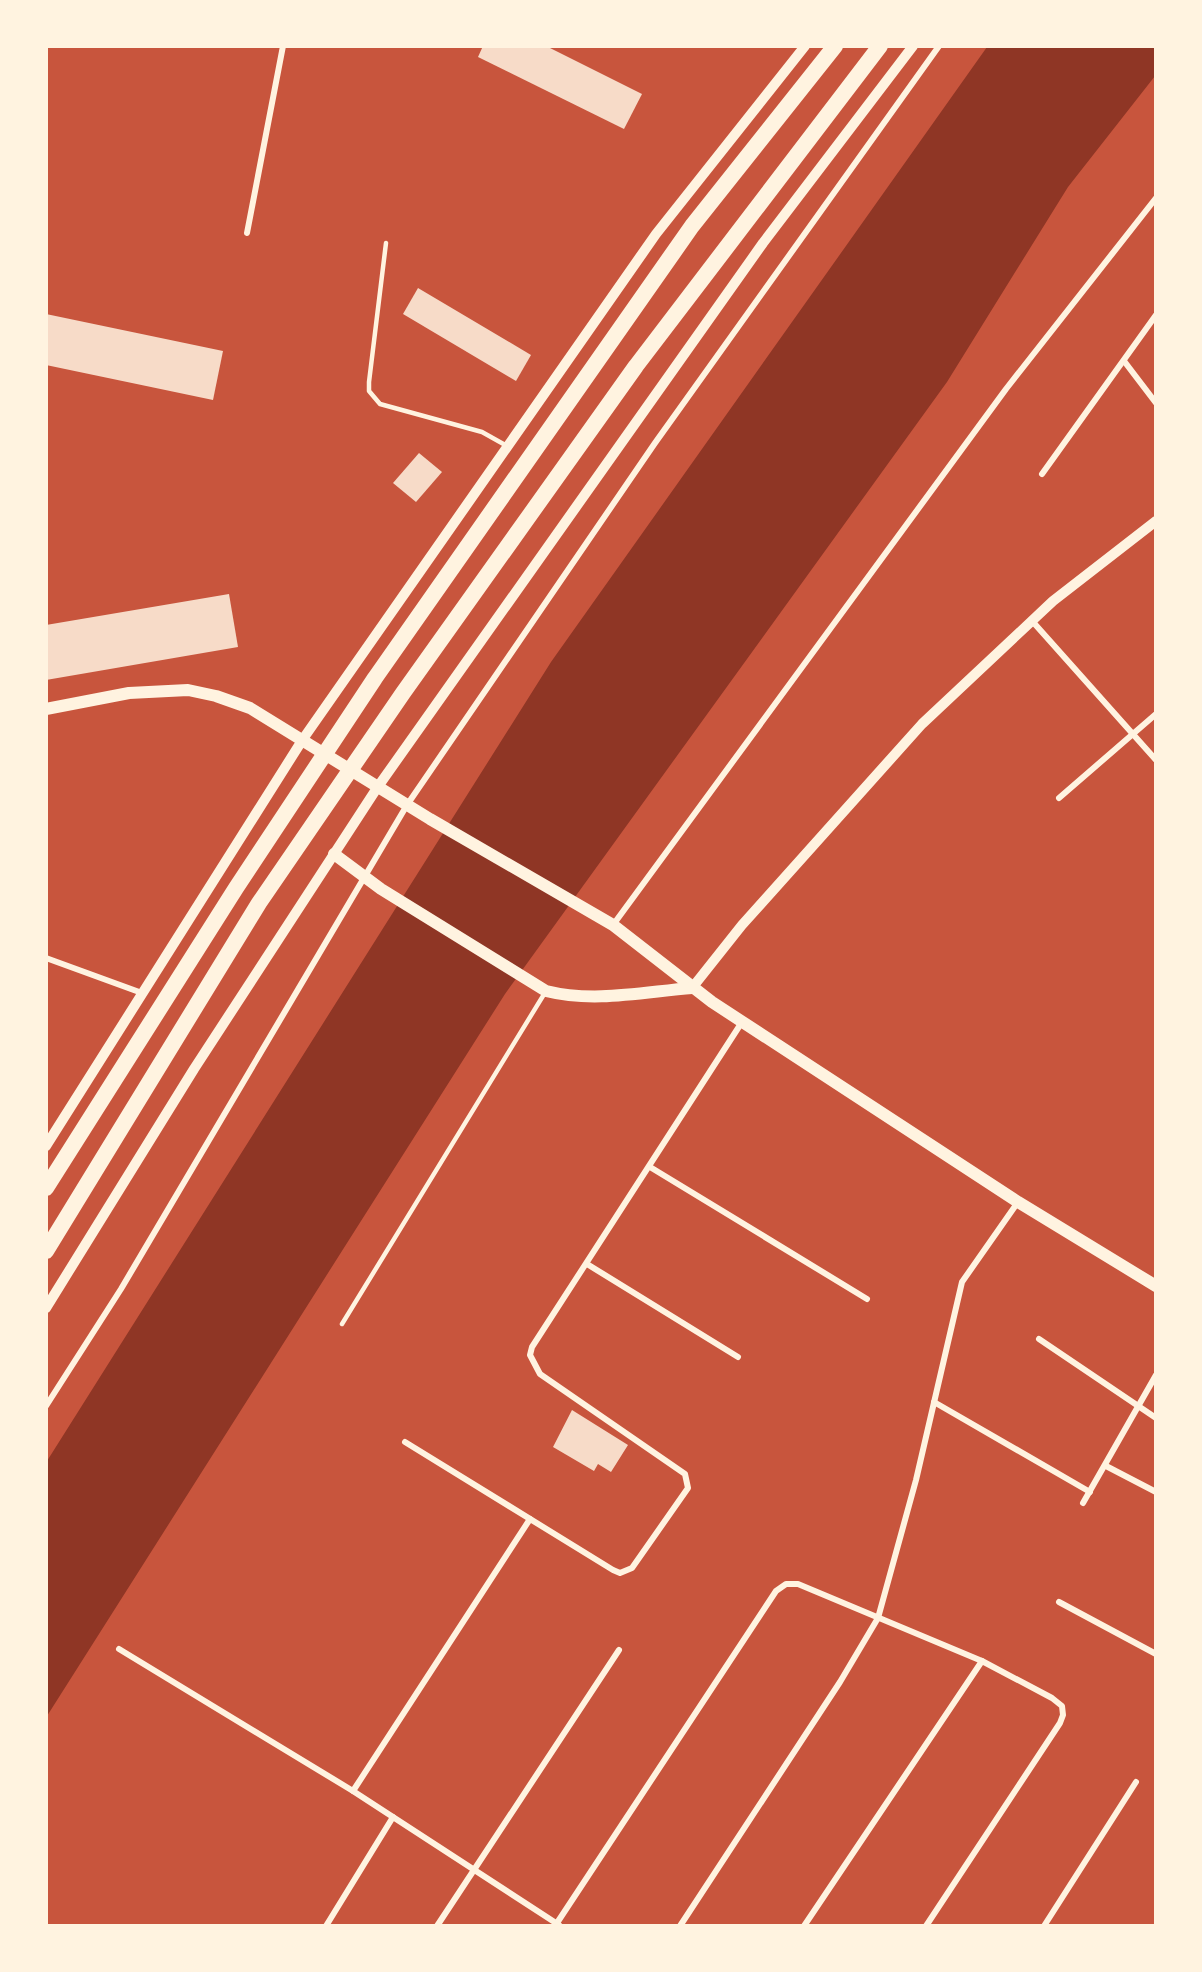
<svg xmlns="http://www.w3.org/2000/svg" width="1202" height="1972" viewBox="0 0 1202 1972" font-family="Overpass,sans-serif">
	<rect width="100%" height="100%" fill="#c8553d"/>
	<path fill="#8f3625" d="M 987,47 L 1155,47 L 1155,76 L 1068,187 L 947,382 L 505,994 L 47,1716 L 47,1461 L 551,662 Z"/>
	<g fill="#f7dbc8">
		<path d="M 483,46 L 546,46 L 642,94 L 624,129 L 478,57 Z"/>
		<path d="M 418,288 L 531,355 L 516,381 L 403,314 Z"/>
		<path d="M 46,314 L 223,351 L 213,400 L 46,365 Z"/>
		<path d="M 419,453 L 442,472 L 416,502 L 393,483 Z"/>
		<path d="M 229,594 L 238,647 L 46,680 L 46,625 Z"/>
		<path d="M 572,1410 L 628,1445 L 611,1472 L 598,1464 L 594,1471 L 553,1447 Z"/>
	</g>
	<g fill="none" stroke-linecap="round" stroke-linejoin="round">
		<g stroke="#fff3e0" stroke-width="4.5">
			<path d="M 386,243 L 369,382 L 369,391 L 380,404 L 482,432 L 507,446"/>
			<path d="M 342,1324 L 546,991"/>
		</g>
		<g stroke="#fff3e0" stroke-width="6">
			<path d="M 247,233 L 283,46"/>
			<path d="M 1124,361 L 1156,403"/>
			<path d="M 1042,474 L 1156,315"/>
			<path d="M 1033,622 L 1156,760"/>
			<path d="M 1059,798 L 1156,714"/>
			<path d="M 613,925 L 1006,389 L 1156,198"/>
			<path d="M 46,958 L 142,993"/>
			<path d="M 650,1167 L 867,1299"/>
			<path d="M 587,1264 L 738,1357"/>
			<path d="M 1039,1339 L 1156,1418"/>
			<path d="M 934,1402 L 1090,1492"/>
			<path d="M 46,1406 L 121,1289 L 407,805 L 655,443 L 939,46"/>
			<path d="M 405,1442 L 613,1570 L 620,1573 L 632,1568 L 688,1488 L 685,1474 L 540,1374 L 530,1355 L 532,1347 L 742,1022"/>
			<path d="M 1106,1466 L 1156,1492"/>
			<path d="M 1083,1503 L 1156,1375"/>
			<path d="M 1059,1602 L 1156,1654"/>
			<path d="M 119,1649 L 353,1791 L 530,1519"/>
			<path d="M 353,1791 L 559,1925"/>
			<path d="M 326,1926 L 393,1817"/>
			<path d="M 437,1926 L 619,1650"/>
			<path d="M 555,1926 L 776,1591 L 786,1584 L 798,1584 L 982,1661 L 1052,1698 L 1062,1706 L 1063,1715 L 1060,1723 L 926,1926"/>
			<path d="M 680,1926 L 840,1682 L 878,1618 L 916,1480 L 962,1282 L 1018,1202"/>
			<path d="M 804,1926 L 982,1661"/>
			<path d="M 1044,1926 L 1136,1782"/>
		</g>
		<g stroke="#fff3e0" stroke-width="10">
			<path d="M 692,988 L 742,925 L 922,724 L 1053,601 L 1156,521"/>
			<path d="M 46,1146 L 303,739 L 656,234 L 805,46"/>
			<path d="M 46,1308 L 194,1069 L 377,788 L 763,243 L 913,46"/>
		</g>
		<g stroke="#fff3e0" stroke-width="12">
			<path d="M 46,709 L 129,693 L 188,690 L 216,696 L 250,708 L 430,819 L 613,925 L 712,1002 L 1018,1202 L 1156,1286"/>
			<path d="M 334,854 L 381,889 L 546,991 C 594,1003 643,992 692,988"/>
		</g>
		<g stroke="#fff3e0" stroke-width="16">
			<path d="M 46,1188 L 236,888 L 375,678 L 692,226 L 835,46"/>
			<path d="M 46,1251 L 259,903 L 403,693 L 636,366 L 880,46"/>
		</g>
	</g>
	<rect width="1202" height="1972" fill="none" stroke="#fff3e0" stroke-width="96"/>
</svg>
